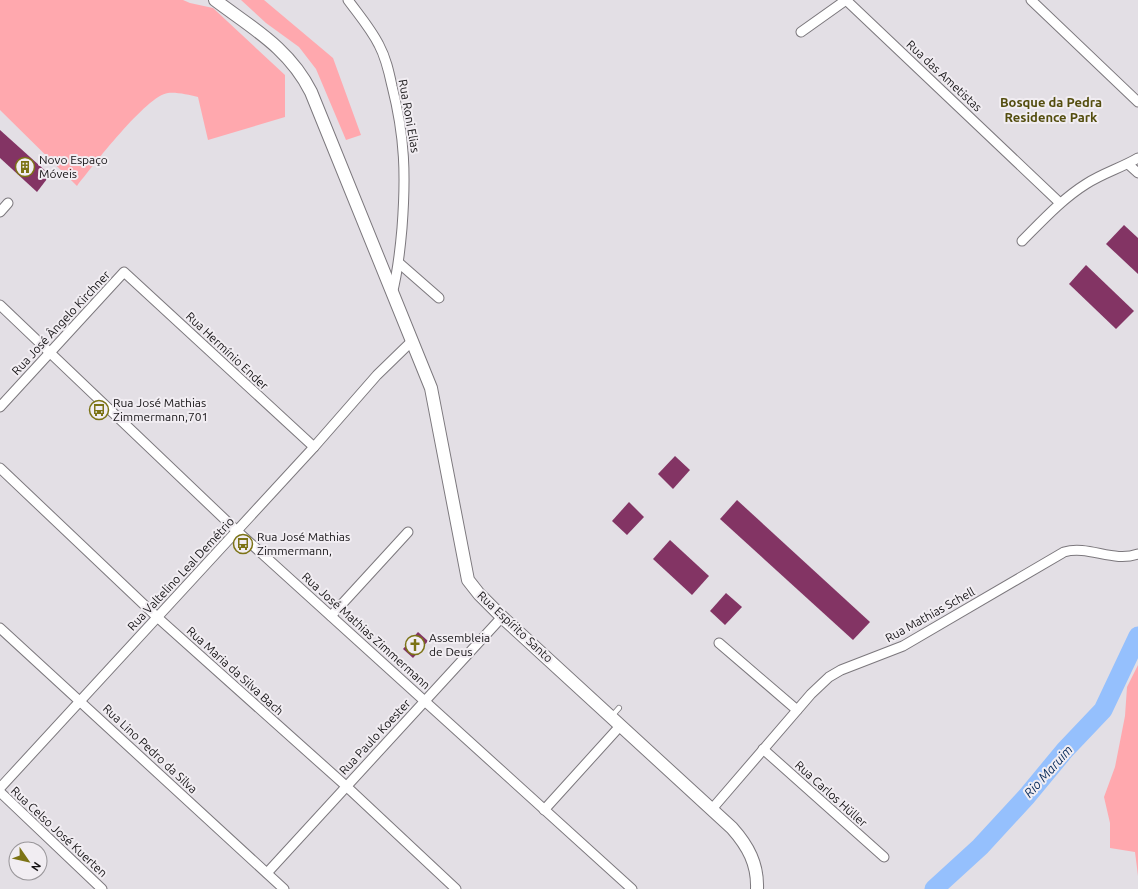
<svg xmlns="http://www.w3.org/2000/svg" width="1138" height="889" viewBox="0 0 1138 889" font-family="Ubuntu,sans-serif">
	<rect width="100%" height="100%" fill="#e3dfe5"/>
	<g fill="#ffa8ae">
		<path d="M 0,0 L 183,0 L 190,3 L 213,8 L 285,75 L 285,117 L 208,140 L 198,97 C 189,95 177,92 168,93 C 147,95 92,167 77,186 L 0,110 Z"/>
		<path d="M 241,0 L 264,0 L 333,58 L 361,135 L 346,140 L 316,69 L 299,47 L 266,23 Z"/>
		<path d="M 1138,665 L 1138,876 L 1135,852 L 1110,848 L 1110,823 L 1104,797 L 1115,767 L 1125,716 L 1127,687 Z"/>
	</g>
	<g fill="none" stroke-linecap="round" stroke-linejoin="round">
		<path stroke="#95c0fd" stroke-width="19" d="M 934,889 L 980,847 L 1027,796 L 1065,750 L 1103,710 L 1138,636"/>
	</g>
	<g fill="#833464">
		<path d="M 0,130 L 50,175 L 37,192 L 0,158 Z"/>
		<path d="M 1124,225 L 1138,238 L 1138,274 L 1106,244 Z"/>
		<path d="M 1086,265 L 1134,311 L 1116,329 L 1069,284 Z"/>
		<path d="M 675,456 L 690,470 L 673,489 L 658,474 Z"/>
		<path d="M 737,500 L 870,622 L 853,640 L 720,519 Z"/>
		<path d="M 629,502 L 644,517 L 627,535 L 612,521 Z"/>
		<path d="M 670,540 L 709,576 L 692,595 L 653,559 Z"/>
		<path d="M 726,593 L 742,607 L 725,625 L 710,611 Z"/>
		<path d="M 418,632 L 428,641 L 413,658 L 403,649 Z"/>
	</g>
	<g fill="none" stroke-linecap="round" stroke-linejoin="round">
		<g stroke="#7c787d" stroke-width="6">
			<path id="service" d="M 611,717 L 619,708"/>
		</g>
		<g stroke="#7c787d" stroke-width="11">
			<g id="minor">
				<path d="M 348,0 C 359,15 371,29 379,45 C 386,58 389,72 392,86 C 405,137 406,176 402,228 C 400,251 398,272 392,294"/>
				<path d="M 846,0 L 1060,203"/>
				<path d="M 1031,0 L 1138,102"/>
				<path d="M 801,32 L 846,0"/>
				<path d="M 1128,164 L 1138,173"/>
				<path d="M 0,212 L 8,203"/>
				<path d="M 1022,241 C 1042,221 1062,199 1086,184 C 1103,173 1121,168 1138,158"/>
				<path d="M 399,263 L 439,298"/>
				<path d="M 0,305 L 237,531 L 632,889"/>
				<path d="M 0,407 L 124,272 L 314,447"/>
				<path d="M 0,468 L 157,617 L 346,786 L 456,889"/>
				<path d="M 331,616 L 408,532"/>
				<path d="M 0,628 L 284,889"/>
				<path d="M 719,643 L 797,710"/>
				<path d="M 763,749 L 884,857"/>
				<path d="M 0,788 L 314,447 L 377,375 L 411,342"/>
				<path d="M 0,792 L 102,889"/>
				<path d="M 712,809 L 811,694 L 829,677 L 841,670 L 903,646 L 1064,552 C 1089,545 1113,563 1138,554"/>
				<path d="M 544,810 L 621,725"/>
				<path d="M 267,873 L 502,617"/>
			</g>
		</g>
		<g stroke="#7c787d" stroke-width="14">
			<path id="tertiary" d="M 215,0 C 252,28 289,48 311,92 L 431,388 L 468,580 L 479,594 L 502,617 L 732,828 C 748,846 758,864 757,889"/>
		</g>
		<use href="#service" stroke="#fff" stroke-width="4.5"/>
		<use href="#minor" stroke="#fff" stroke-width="9"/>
		<use href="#tertiary" stroke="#fff" stroke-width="12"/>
	</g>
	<defs>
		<g id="building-ring" transform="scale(1)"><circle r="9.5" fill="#f1edf2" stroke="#7c7315" stroke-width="1.5"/><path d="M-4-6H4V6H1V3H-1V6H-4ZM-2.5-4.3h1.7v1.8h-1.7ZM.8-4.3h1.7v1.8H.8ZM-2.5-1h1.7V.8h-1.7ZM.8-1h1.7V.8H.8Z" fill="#7c7315"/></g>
		<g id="bus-ring" transform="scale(1)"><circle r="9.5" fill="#f1edf2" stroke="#7c7315" stroke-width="1.5"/><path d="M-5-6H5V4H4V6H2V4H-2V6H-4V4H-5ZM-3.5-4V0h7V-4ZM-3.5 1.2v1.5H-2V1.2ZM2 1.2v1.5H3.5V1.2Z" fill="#7c7315"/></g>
		<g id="church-ring" transform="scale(1)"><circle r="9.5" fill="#f1edf2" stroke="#7c7315" stroke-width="1.5"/><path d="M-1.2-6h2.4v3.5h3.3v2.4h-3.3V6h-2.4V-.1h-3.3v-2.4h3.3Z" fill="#7c7315"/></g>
	</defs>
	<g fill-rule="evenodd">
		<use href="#building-ring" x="25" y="167"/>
		<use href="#bus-ring" x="99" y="410"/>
		<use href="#bus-ring" x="243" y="544"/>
		<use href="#church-ring" x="415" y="645"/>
	</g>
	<g text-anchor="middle" stroke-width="4" stroke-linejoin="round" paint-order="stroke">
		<g font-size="12" fill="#161416" stroke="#f1edf2">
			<text transform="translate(944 76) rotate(43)" y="4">Rua das Ametistas</text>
			<text transform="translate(409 116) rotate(80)" y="4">Rua Roni Elias</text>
			<text transform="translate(61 323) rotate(-47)" y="4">Rua José Ângelo Kirchner</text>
			<text transform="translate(227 351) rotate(43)" y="4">Rua Hermínio Ender</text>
			<text transform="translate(181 574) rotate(-47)" y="4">Rua Valtelino Leal Demétrio</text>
			<text transform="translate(930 615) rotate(-29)" y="4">Rua Mathias Schell</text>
			<text transform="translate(515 627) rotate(43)" y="4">Rua Espírito Santo</text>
			<text transform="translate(366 631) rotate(42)" y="4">Rua José Mathias Zimmermann</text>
			<text transform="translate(235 671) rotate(42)" y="4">Rua Maria da Silva Bach</text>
			<text transform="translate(375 737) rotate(-47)" y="4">Rua Paulo Koester</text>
			<text transform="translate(150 749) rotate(43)" y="4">Rua Lino Pedro da Silva</text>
			<text transform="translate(831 794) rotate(42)" y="4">Rua Carlos Hüller</text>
			<text transform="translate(59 832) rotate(43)" y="4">Rua Celso José Kuerten</text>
		</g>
		<g font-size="12" fill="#161416" stroke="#f1edf2" text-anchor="start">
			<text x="39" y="164">Novo Espaço<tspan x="39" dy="14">Móveis</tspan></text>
			<text x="113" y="407">Rua José Mathias<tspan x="113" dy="14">Zimmermann,701</tspan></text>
			<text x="257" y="541">Rua José Mathias<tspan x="257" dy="14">Zimmermann,</tspan></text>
			<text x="429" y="642">Assembleia<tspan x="429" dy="14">de Deus</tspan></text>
		</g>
		<g font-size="13" font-weight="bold" fill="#534d0e" stroke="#f1edf2">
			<text x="1051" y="107">Bosque da Pedra<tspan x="1051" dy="15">Residence Park</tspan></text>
		</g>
		<g font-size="13" font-style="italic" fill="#0f3260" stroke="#f1edf2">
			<text transform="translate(1048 771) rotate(-48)" y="5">Rio Maruim</text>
		</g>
	</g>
	<g transform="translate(28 861) rotate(124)"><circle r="19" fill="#f1edf2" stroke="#99969a"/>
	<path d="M0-3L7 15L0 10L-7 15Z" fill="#7c7315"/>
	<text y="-6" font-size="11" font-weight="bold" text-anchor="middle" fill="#161416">N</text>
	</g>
</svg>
